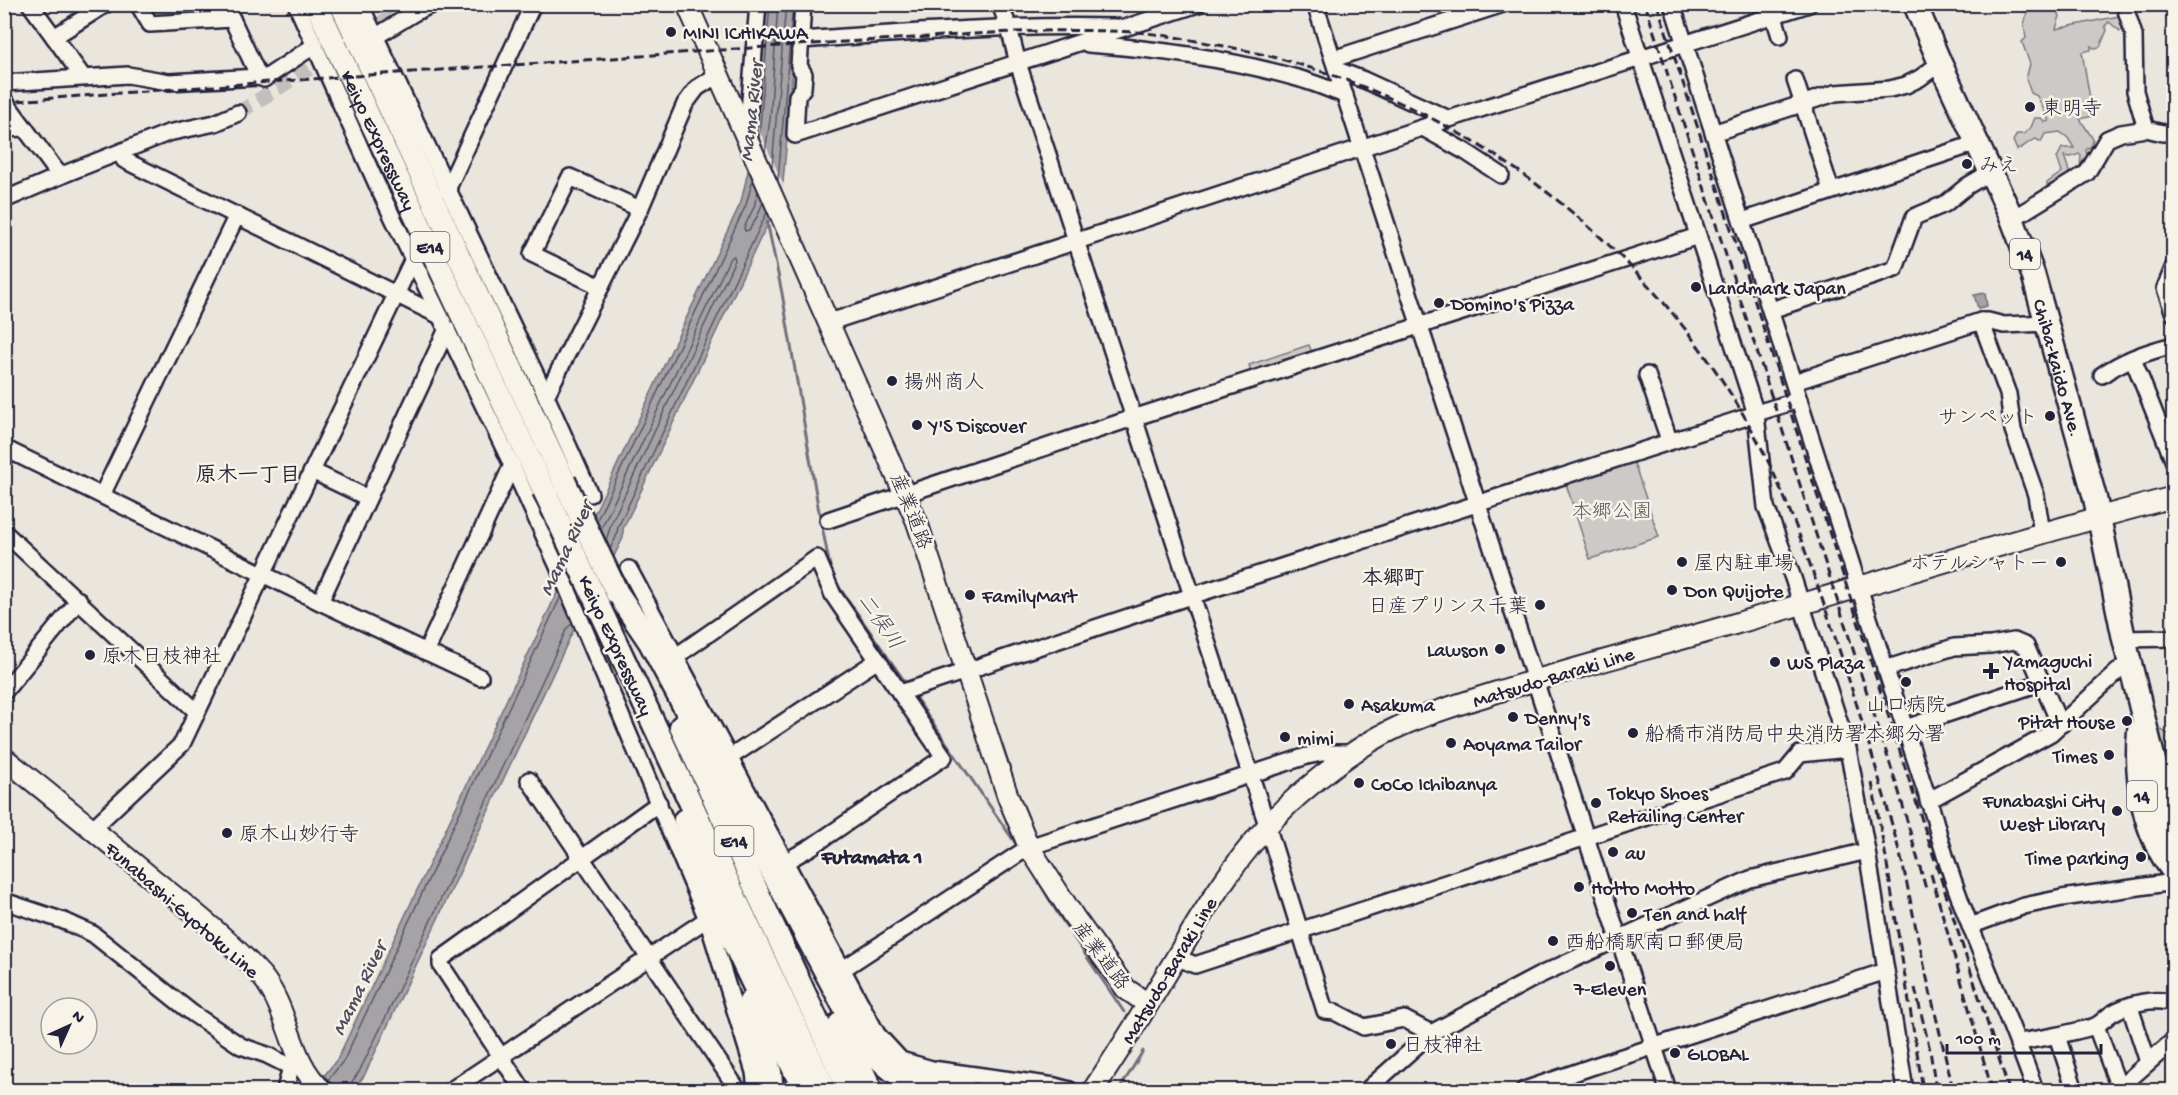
<svg xmlns="http://www.w3.org/2000/svg" width="2178" height="1095" viewBox="0 0 2178 1095" font-family="'Gochi Hand','Klee One',sans-serif">
	<rect width="100%" height="100%" fill="#eae6de"/>
	<filter id="ink" filterUnits="userSpaceOnUse"><feTurbulence type="fractalNoise" baseFrequency=".0167" numOctaves="2"/><feDisplacementMap in="SourceGraphic" scale="12" xChannelSelector="R" yChannelSelector="G"/><feConvolveMatrix kernelMatrix="1 2 1 2 8 2 1 2 1" color-interpolation-filters="sRGB"/></filter>
	<g filter="url(#ink)">
		<g fill="#cdc9c6" stroke="#787680" stroke-width="1.5">
			<path d="M 143,5 L 219,5 L 222,10 L 220,15 L 155,19 Z"/>
			<path d="M 2029,5 L 2054,5 L 2060,16 L 2056,29 L 2124,15 L 2124,29 L 2120,31 L 2109,22 L 2105,26 L 2107,30 L 2100,47 L 2094,48 L 2091,46 L 2091,50 L 2082,52 L 2093,116 L 2080,119 L 2093,139 L 2092,145 L 2086,150 L 2088,160 L 2083,168 L 2076,171 L 2080,168 L 2081,156 L 2079,154 L 2071,157 L 2064,156 C 2073,180 2071,175 2051,191 L 2047,187 L 2047,183 L 2062,172 L 2057,158 L 2062,148 L 2074,148 L 2068,138 L 2060,132 L 2045,134 L 2041,142 L 2036,139 C 2029,141 2024,147 2017,150 L 2013,141 L 2017,134 L 2024,134 L 2031,127 L 2035,118 L 2041,118 L 2045,122 L 2049,121 L 2037,96 L 2031,93 L 2026,79 L 2030,64 L 2022,42 L 2026,38 L 2024,24 Z"/>
			<path d="M 1309,345 L 1313,355 L 1252,375 L 1249,365 Z"/>
			<path d="M 1633,460 L 1659,537 L 1590,559 L 1565,481 Z"/>
			<path d="M 2158,728 L 2173,737 L 2173,791 Z"/>
		</g>
		<g fill="#a6a3a6" stroke="#716f7b" stroke-width="1.5">
			<path d="M 764,5 L 799,5 L 783,182 L 770,221 L 761,237 L 623,529 L 623,538 L 579,626 L 573,631 L 364,1076 L 353,1090 L 313,1090 L 338,1058 L 741,202 L 748,171 L 756,119 Z"/>
			<path d="M 1985,293 L 1987,306 L 1978,308 L 1974,295 Z"/>
		</g>
		<path fill="#eae6de" d="M 754,118 L 783,184 L 772,220 L 748,168 Z"/>
		<g fill="none" stroke-linecap="round" stroke-linejoin="round">
			<g stroke="#575666" stroke-width="1.5">
				<path d="M 759,139 L 770,4"/>
				<path d="M 765,152 L 770,120 L 778,4"/>
				<path d="M 772,167 L 786,4"/>
				<path d="M 778,180 L 793,4"/>
				<path d="M 758,191 L 754,207 L 744,228 L 745,231 L 749,230 L 758,215 L 763,202"/>
				<path d="M 597,520 L 746,205 L 753,179"/>
				<path d="M 601,529 L 730,258 L 734,256 L 735,260 L 611,524 L 606,541"/>
				<path d="M 610,549 L 616,537 L 618,527 L 767,212"/>
				<path d="M 328,1080 L 344,1060 L 561,596"/>
				<path d="M 348,1090 L 349,1086 L 359,1072 L 383,1023 L 567,628 L 572,624"/>
			</g>
			<g stroke="#716f7b" stroke-width="3">
				<path d="M 767,221 L 782,293 L 818,506 L 832,577 L 908,686"/>
				<path d="M 913,694 L 1018,847"/>
				<path d="M 1023,855 L 1058,914 L 1124,1012"/>
				<path d="M 1119,1090 L 1143,1051"/>
			</g>
			<g stroke="#c2bfbd" stroke-width="15" stroke-dasharray="15 8" stroke-linecap="butt">
				<path d="M 361,36 L 399,12"/>
				<path d="M 238,113 L 331,55"/>
				<path d="M 599,665 L 654,636"/>
			</g>
			<g stroke="#22223b" stroke-width="20">
				<g id="minor">
					<path d="M 30,4 L 83,77"/>
					<path d="M 138,4 L 150,24 L 232,19"/>
					<path d="M 225,4 L 259,77"/>
					<path d="M 296,4 L 378,187 L 512,465 L 559,569 L 707,919 L 754,1072 L 756,1090"/>
					<path d="M 360,4 L 546,396 L 590,494"/>
					<path d="M 803,4 L 799,66 L 804,74 L 803,88 L 797,96 L 795,135 L 1198,4"/>
					<path d="M 1000,4 L 1009,28 L 1018,63 L 1267,825 L 1325,1011 L 1335,1012 L 1364,1027 L 1404,1019 L 1431,1033"/>
					<path d="M 1315,4 C 1434,366 1550,728 1668,1090"/>
					<path d="M 1623,4 L 1756,414 L 1766,507 L 1793,578 L 1848,749 L 1867,851 L 1905,1090"/>
					<path d="M 1672,4 L 1854,572 L 1934,817 C 1958,912 2004,999 2035,1090"/>
					<path d="M 1770,4 L 1780,36"/>
					<path d="M 2124,4 L 2134,35 L 2135,91 L 2146,129"/>
					<path d="M 54,37 L 106,4"/>
					<path d="M 375,37 L 414,13 L 433,4"/>
					<path d="M 800,40 C 905,33 1011,24 1117,27"/>
					<path d="M 1088,44 C 1156,49 1226,58 1293,77 C 1310,81 1328,89 1345,95"/>
					<path d="M 1333,59 L 1503,4"/>
					<path d="M 1337,70 L 1364,80 L 1449,119"/>
					<path d="M 1795,80 L 1831,190"/>
					<path d="M 4,83 L 128,75 L 169,82 L 259,77 L 264,79 L 315,45"/>
					<path d="M 4,100 L 60,176"/>
					<path d="M 1423,128 L 1466,152 L 1501,175"/>
					<path d="M 4,129 L 25,128"/>
					<path d="M 1713,133 L 1835,93 L 1890,89 L 1906,85 L 1920,78 L 1940,63"/>
					<path d="M 747,136 L 758,4"/>
					<path d="M 121,152 L 124,160 L 440,316"/>
					<path d="M 447,190 L 533,4"/>
					<path d="M 4,200 L 67,173 L 168,133 L 215,123 L 238,113"/>
					<path d="M 2011,216 L 2020,214 L 2087,173 L 2107,139 L 2121,133 L 2146,129 L 2163,133 L 2174,132"/>
					<path d="M 1742,221 L 1977,143"/>
					<path d="M 2174,266 L 2165,288 L 2174,314"/>
					<path d="M 601,287 L 532,254 L 570,177 L 640,209"/>
					<path d="M 1771,310 L 1895,269 L 1914,217 L 1945,204 L 1967,186 L 1991,172"/>
					<path d="M 1981,321 L 2008,394 L 2013,430 L 2036,495 L 2042,533"/>
					<path d="M 830,322 L 1449,119 L 1809,4"/>
					<path d="M 2133,359 L 2174,462"/>
					<path d="M 1647,375 L 1668,437"/>
					<path d="M 2102,375 C 2123,360 2149,351 2174,345"/>
					<path d="M 1794,382 L 1981,321 L 1988,321 L 2004,325 L 2048,323"/>
					<path d="M 546,396 L 640,209 L 685,104 L 697,88 L 719,74"/>
					<path d="M 1763,411 L 1799,400"/>
					<path d="M 4,448 L 320,602 L 480,677"/>
					<path d="M 312,471 L 368,498"/>
					<path d="M 102,495 L 237,215"/>
					<path d="M 828,520 L 1133,418 L 1698,236"/>
					<path d="M 4,532 L 197,712"/>
					<path d="M 629,569 L 877,1034 L 901,1060 L 932,1069 L 1055,1086 L 1070,1090"/>
					<path d="M 320,602 L 447,329"/>
					<path d="M 2124,639 L 2174,638"/>
					<path d="M 426,652 L 512,465"/>
					<path d="M 675,657 L 817,558 L 833,595 L 944,757 L 811,847 L 785,862"/>
					<path d="M 1885,669 L 1954,647 L 1991,645 L 2014,641 L 2026,646 L 2058,720 L 2062,724"/>
					<path d="M 4,692 L 79,600"/>
					<path d="M 900,693 L 1191,596 L 1756,414"/>
					<path d="M 1905,728 L 2040,683"/>
					<path d="M 729,758 L 878,660"/>
					<path d="M 529,780 L 738,1090"/>
					<path d="M 1928,801 L 2051,733 L 2129,661"/>
					<path d="M 92,829 L 182,744 L 413,259"/>
					<path d="M 4,901 L 64,921 L 93,934 L 192,1013 L 241,1046 L 267,1055 L 291,1067 L 300,1061"/>
					<path d="M 1970,926 L 2024,906 L 2062,898 L 2174,882"/>
					<path d="M 1176,957 L 1195,965 L 1785,772 L 1800,754 L 1848,749"/>
					<path d="M 843,969 L 1029,847 L 1307,756 L 1322,753 L 1353,753"/>
					<path d="M 2130,1007 L 2148,1062"/>
					<path d="M 2096,1026 L 2120,1090"/>
					<path d="M 2057,1036 L 2075,1090"/>
					<path d="M 2019,1042 C 2044,1038 2068,1034 2092,1027 C 2100,1025 2105,1018 2111,1014 C 2127,1004 2156,996 2174,1004"/>
					<path d="M 285,1090 L 291,1067"/>
					<path d="M 451,1090 L 707,919"/>
					<path d="M 523,1090 L 441,965 L 441,959 L 659,803"/>
					<path d="M 1367,1090 L 1431,1033 L 1538,976 L 1609,943 L 1750,879 L 1867,851"/>
					<path d="M 1524,1090 L 1594,1066 L 1886,971"/>
					<path d="M 2117,1090 L 2174,1040"/>
				</g>
			</g>
			<g stroke="#22223b" stroke-width="24">
				<g id="major">
					<path d="M 687,4 L 917,522 L 1008,797 L 1029,847 L 1074,917 L 1126,989 L 1148,1004"/>
					<path d="M 4,758 C 53,797 101,836 149,876 C 187,907 228,938 261,975 C 290,1010 289,1061 322,1090"/>
					<path d="M 1093,1090 C 1122,1047 1149,1003 1176,958 C 1211,898 1247,840 1300,794 C 1329,769 1361,744 1396,728 C 1427,713 1461,704 1494,693 C 1572,668 1652,648 1731,625 C 1878,582 2025,536 2174,497"/>
				</g>
			</g>
			<g stroke="#22223b" stroke-width="27">
				<g id="highway">
					<path id="s1" d="M 316,4 L 544,490"/>
					<path d="M 341,4 L 564,481"/>
					<path id="s2" d="M 1915,4 L 1940,63 L 2011,216 L 2033,274 L 2095,498 L 2124,639 L 2174,842"/>
					<path d="M 617,593 L 650,642 L 846,1010 C 882,1070 894,1084 965,1090"/>
					<path d="M 644,703 L 825,1090"/>
					<path d="M 681,727 L 849,1090"/>
					<path d="M 2139,731 C 2135,779 2143,834 2174,872"/>
					<path d="M 685,820 L 731,937 L 804,1090"/>
					<path d="M 750,1002 L 770,1072 L 772,1090"/>
					<path d="M 840,1024 L 871,1090"/>
				</g>
			</g>
			<use href="#minor" stroke="#f7f3e8" stroke-width="15"/>
			<use href="#major" stroke="#f7f3e8" stroke-width="20"/>
			<use href="#highway" stroke="#f7f3e8" stroke-width="22"/>
			<g stroke="#22223b" stroke-width="3" stroke-dasharray="9 4.5" stroke-linecap="butt">
				<path d="M 1645,4 L 1899,792 L 1926,889"/>
				<path d="M 1657,4 L 1746,274 L 2009,1090"/>
				<path d="M 4,102 C 216,85 429,71 641,56 C 731,49 822,43 913,38 C 987,33 1060,28 1134,32 C 1164,34 1195,41 1224,46 C 1442,87 1637,228 1747,421 C 1784,486 1807,555 1831,625 C 1857,703 1881,782 1902,862 C 1909,891 1914,921 1921,951 C 1931,998 1943,1044 1953,1090"/>
				<path d="M 1872,783 L 1886,858 L 1923,1090"/>
				<path d="M 1931,874 L 1992,1090"/>
				<path d="M 1915,988 L 1930,1050 L 1936,1090"/>
			</g>
			<g stroke="#22223b" stroke-width="27" stroke-linecap="butt">
				<g id="highway-bridge">
					<path d="M 564,481 L 617,593"/>
					<path d="M 544,490 L 644,703"/>
				</g>
			</g>
			<use href="#highway-bridge" stroke="#f7f3e8" stroke-width="22"/>
		</g>
	</g>
	<g fill="#22223b" stroke="#f7f3e8" stroke-width="2">
		<circle cx="671" cy="32" r="6"/>
		<circle cx="2030" cy="107" r="6"/>
		<circle cx="1967" cy="164" r="6"/>
		<circle cx="1696" cy="287" r="6"/>
		<circle cx="1439" cy="303" r="6"/>
		<circle cx="892" cy="381" r="6"/>
		<circle cx="2050" cy="416" r="6"/>
		<circle cx="917" cy="425" r="6"/>
		<circle cx="1682" cy="562" r="6"/>
		<circle cx="2061" cy="562" r="6"/>
		<circle cx="1672" cy="590" r="6"/>
		<circle cx="970" cy="595" r="6"/>
		<circle cx="1540" cy="605" r="6"/>
		<circle cx="1500" cy="649" r="6"/>
		<circle cx="90" cy="655" r="6"/>
		<circle cx="1775" cy="662" r="6"/>
		<path d="M1988 662h6v6h6v6h-6v6h-6v-6h-6v-6h6z"/>
		<circle cx="1906" cy="682" r="6"/>
		<circle cx="1349" cy="704" r="6"/>
		<circle cx="1513" cy="717" r="6"/>
		<circle cx="2127" cy="721" r="6"/>
		<circle cx="1633" cy="733" r="6"/>
		<circle cx="1285" cy="737" r="6"/>
		<circle cx="1451" cy="743" r="6"/>
		<circle cx="2109" cy="755" r="6"/>
		<circle cx="1359" cy="783" r="6"/>
		<circle cx="1596" cy="803" r="6"/>
		<circle cx="2117" cy="811" r="6"/>
		<circle cx="227" cy="833" r="6"/>
		<circle cx="1613" cy="852" r="6"/>
		<circle cx="2141" cy="857" r="6"/>
		<circle cx="1579" cy="887" r="6"/>
		<circle cx="1632" cy="913" r="6"/>
		<circle cx="1553" cy="941" r="6"/>
		<circle cx="1610" cy="966" r="6"/>
		<circle cx="1391" cy="1044" r="6"/>
		<circle cx="1675" cy="1053" r="6"/>
	</g>
	<g text-anchor="middle" stroke-width="5" stroke-linejoin="round" paint-order="stroke">
		<g fill="#f7f3e8" stroke="#62616f" stroke-width="1.5">
			<rect x="410.5" y="232" width="39" height="30" rx="4.5"/>
			<rect x="2010" y="239" width="30" height="30" rx="4.5"/>
			<rect x="2127" y="781" width="30" height="30" rx="4.5"/>
			<rect x="714.5" y="826" width="39" height="30" rx="4.5"/>
		</g>
		<g font-size="18" font-weight="bold" fill="#22223b">
			<text x="430" y="253">E14</text>
			<text x="2025" y="260">14</text>
			<text x="2142" y="802">14</text>
			<text x="734" y="847">E14</text>
		</g>
		<g font-size="20" fill="#22223b" stroke="#f7f3e8" text-anchor="start">
			<text x="683" y="39">MINI ICHIKAWA</text>
			<text x="2042" y="114">東明寺</text>
			<text x="1979" y="171">みえ</text>
			<text x="1708" y="294">Landmark Japan</text>
			<text x="1451" y="310">Domino's Pizza</text>
			<text x="904" y="388">揚州商人</text>
			<text x="2038" y="423" text-anchor="end">サンペット</text>
			<text x="929" y="432">Y'S Discover</text>
			<text x="1694" y="569">屋内駐車場</text>
			<text x="2049" y="569" text-anchor="end">ホテルシャトー</text>
			<text x="1684" y="597">Don Quijote</text>
			<text x="982" y="602">FamilyMart</text>
			<text x="1528" y="612" text-anchor="end">日産プリンス千葉</text>
			<text x="1488" y="656" text-anchor="end">Lawson</text>
			<text x="102" y="662">原木日枝神社</text>
			<text x="2004" y="667">Yamaguchi<tspan x="2004" dy="23">Hospital</tspan></text>
			<text x="1787" y="669">WS Plaza</text>
			<text x="1361" y="711">Asakuma</text>
			<text x="1906" y="711" text-anchor="middle">山口病院</text>
			<text x="1525" y="724">Denny's</text>
			<text x="2115" y="728" text-anchor="end">Pitat House</text>
			<text x="1645" y="740">船橋市消防局中央消防署本郷分署</text>
			<text x="1297" y="744">mimi</text>
			<text x="1463" y="750">Aoyama Tailor</text>
			<text x="2097" y="762" text-anchor="end">Times</text>
			<text x="1371" y="790">CoCo Ichibanya</text>
			<text x="1608" y="799">Tokyo Shoes<tspan x="1608" dy="23">Retailing Center</tspan></text>
			<text x="2105" y="807" text-anchor="end">Funabashi City<tspan x="2105" dy="23">West Library</tspan></text>
			<text x="239" y="840">原木山妙行寺</text>
			<text x="1625" y="859">au</text>
			<text x="2129" y="864" text-anchor="end">Time parking</text>
			<text x="1591" y="894">Hotto Motto</text>
			<text x="1644" y="920">Ten and half</text>
			<text x="1565" y="948">西船橋駅南口郵便局</text>
			<text x="1610" y="995" text-anchor="middle">7-Eleven</text>
			<text x="1403" y="1051">日枝神社</text>
			<text x="1687" y="1060">GLOBAL</text>
		</g>
		<g font-size="20" fill="#22223b" stroke="#f7f3e8">
			<text dy="7" stroke="none"><textPath href="#s1" startOffset="150">Keiyo Expressway</textPath></text>
			<text dy="7" stroke="none"><textPath href="#s2" startOffset="392">Chiba-kaido Ave.</textPath></text>
			<text transform="translate(912 511) rotate(68)" y="7">産業道路</text>
			<text transform="translate(617 645) rotate(65)" y="7">Keiyo Expressway</text>
			<text transform="translate(1553 676) rotate(-17)" y="7">Matsudo-Baraki Line</text>
			<text transform="translate(183 909) rotate(41)" y="7">Funabashi-Gyotoku Line</text>
			<text transform="translate(1102 955) rotate(53)" y="7">産業道路</text>
			<text transform="translate(1168 970) rotate(-59)" y="7">Matsudo-Baraki Line</text>
		</g>
		<g font-size="20" fill="#555465" stroke="#f7f3e8">
			<text x="1612" y="517">本郷公園</text>
		</g>
		<g font-size="21" font-style="italic" fill="#504f60" stroke="#f7f3e8">
			<text transform="translate(750 111) rotate(-84)" y="7">Mama River</text>
			<text transform="translate(565 548) rotate(-65)" y="7">Mama River</text>
			<text transform="translate(881 621) rotate(55)" y="7">二俣川</text>
			<text transform="translate(358 988) rotate(-64)" y="7">Mama River</text>
		</g>
		<g font-size="21" font-weight="bold" fill="#22223b" stroke="#f7f3e8">
			<text x="248" y="481">原木一丁目</text>
			<text x="1393" y="584">本郷町</text>
			<text x="872" y="863">Futamata 1</text>
		</g>
	</g>
	<rect width="2178" height="1095" fill="none" stroke="#f7f3e8" stroke-width="24"/>
	<rect x="12" y="12" width="2154" height="1071" fill="none" stroke="#22223b" stroke-width="2" filter="url(#ink)"/>
	<g transform="translate(69 1026) rotate(45)"><circle r="28" fill="#f7f3e8" stroke="#a29fa3" stroke-width="1.5"/>
	<path d="M0-4.5L10 22L0 15L-10 22Z" fill="#22223b"/>
	<text y="-9" font-size="16" font-weight="bold" text-anchor="middle" fill="#22223b">N</text>
	</g>
	<path d="M1947 1044v9h154v-9" fill="none" stroke="#22223b" stroke-width="3"/>
	<text x="1956" y="1044" font-size="18" fill="#22223b" stroke="#f7f3e8" stroke-width="4.5" paint-order="stroke">100 m</text>
</svg>
